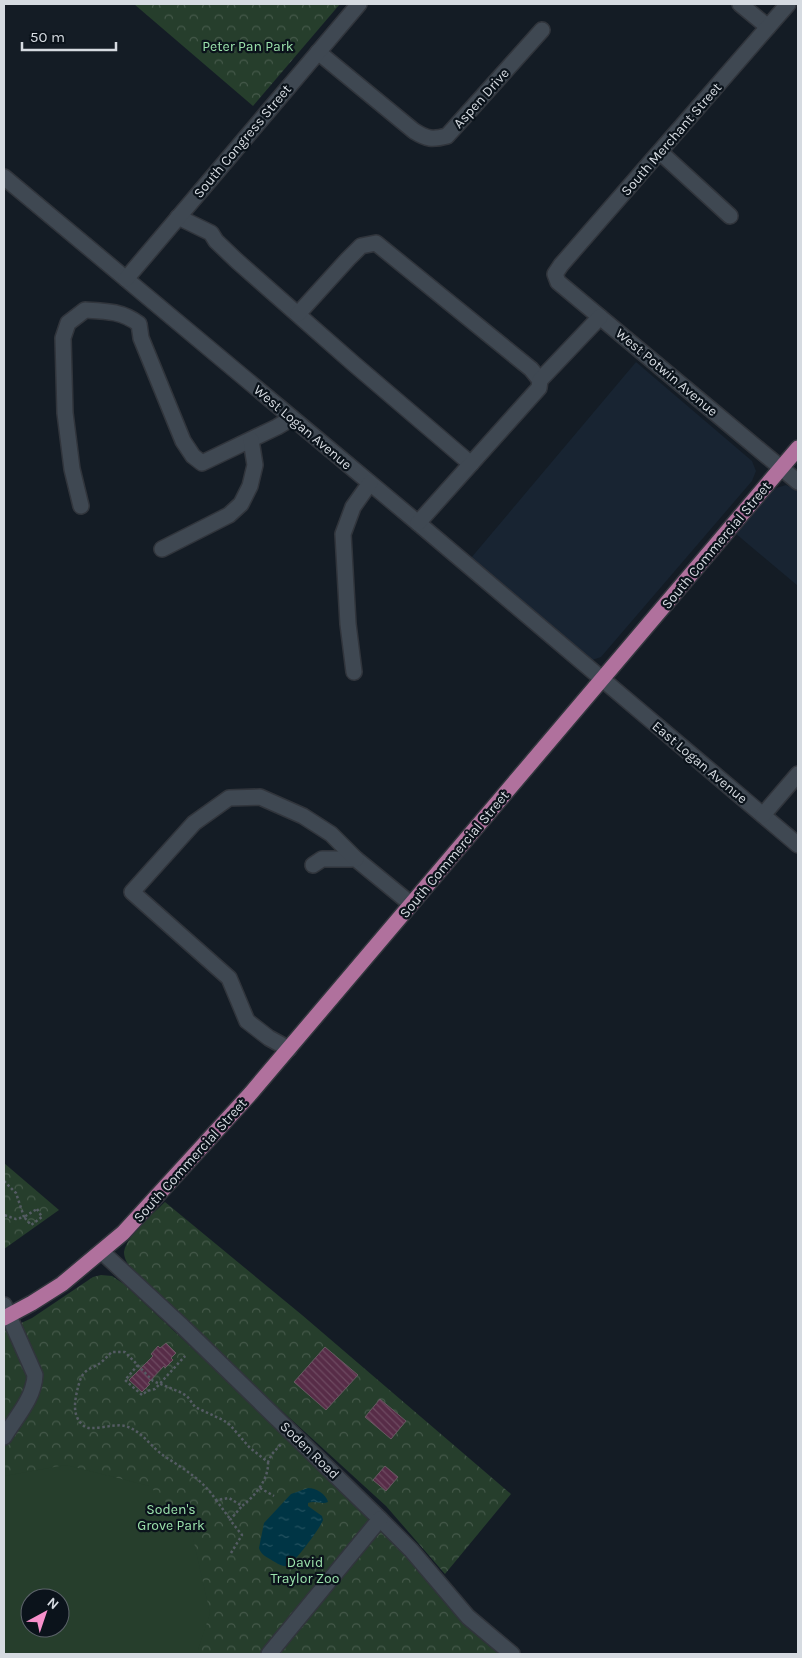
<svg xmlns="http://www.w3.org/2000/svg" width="802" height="1658" viewBox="0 0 802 1658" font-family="Karla,sans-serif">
	<defs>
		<pattern id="park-crowns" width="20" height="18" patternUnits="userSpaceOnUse" patternTransform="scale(1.25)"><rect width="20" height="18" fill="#263e2c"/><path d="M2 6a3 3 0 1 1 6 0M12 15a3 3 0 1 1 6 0" fill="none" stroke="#45594a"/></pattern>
		<pattern id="water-ripples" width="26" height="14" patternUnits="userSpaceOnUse" patternTransform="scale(1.25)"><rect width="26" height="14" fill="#003545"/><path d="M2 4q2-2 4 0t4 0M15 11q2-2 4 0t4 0" fill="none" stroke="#245260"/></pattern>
		<pattern id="building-back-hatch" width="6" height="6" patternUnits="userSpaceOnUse" patternTransform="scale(1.25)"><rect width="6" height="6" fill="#572c47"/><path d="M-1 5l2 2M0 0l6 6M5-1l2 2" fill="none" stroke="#6e4a61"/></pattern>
	</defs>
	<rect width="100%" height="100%" fill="#141c25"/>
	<g fill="#182432">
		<path d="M 636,362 L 752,461 L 756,471 L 752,481 L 601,657 L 592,660 L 589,659 L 471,558 Z"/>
		<path d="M 786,485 L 798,491 L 798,586 L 735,533 L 773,489 Z"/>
	</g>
	<g fill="url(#park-crowns)" fill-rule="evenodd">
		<path d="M 134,4 L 340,4 L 253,106 Z"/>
		<path d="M 4,1163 L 59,1210 L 4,1249 Z"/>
		<path d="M 165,1202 L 302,1315 L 511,1494 L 445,1574 L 386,1506 L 248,1380 L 130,1267 C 127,1263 124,1258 124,1252 C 127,1235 153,1214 165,1202 Z"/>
		<path d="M 101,1275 L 112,1276 L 124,1284 L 391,1535 L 503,1654 L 4,1654 L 4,1331 L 32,1318 L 93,1277 ZM 30,1598 L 60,1598 L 60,1628 L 30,1628 Z"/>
	</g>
	<path fill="#263e2c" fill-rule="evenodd" d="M 66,1465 L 149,1486 L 190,1525 L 210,1613 L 198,1650 L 192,1654 L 4,1654 L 4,1476 ZM 30,1598 L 60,1598 L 60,1628 L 30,1628 Z"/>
	<path fill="url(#water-ripples)" d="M 308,1488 C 316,1488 326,1494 328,1502 C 322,1505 315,1500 308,1503 L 308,1506 L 322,1516 L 323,1520 C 321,1527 293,1565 287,1566 C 282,1567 277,1563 273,1561 C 267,1557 261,1555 259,1548 L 264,1523 L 291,1494 Z"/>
	<g fill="url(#building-back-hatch)" stroke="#685a62">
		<path d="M 166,1343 L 176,1353 L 171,1358 L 173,1360 L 165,1368 L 164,1366 L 148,1383 L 150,1384 L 142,1392 L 129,1380 L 153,1356 L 151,1354 L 158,1346 L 160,1348 Z"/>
		<path d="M 325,1347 L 358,1375 L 326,1410 L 294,1382 Z"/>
		<path d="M 380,1399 L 406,1421 L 391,1439 L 365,1417 Z"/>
		<path d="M 385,1466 L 398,1477 L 386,1491 L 373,1480 Z"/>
	</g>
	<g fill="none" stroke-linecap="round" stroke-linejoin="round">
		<g stroke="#31353c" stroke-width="18">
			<g id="minor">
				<path d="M 740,4 L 768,27"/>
				<path d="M 788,4 L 561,265 L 555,274 L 558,282 L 798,482"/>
				<path d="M 318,52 L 414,131 C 427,139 432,140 447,136 L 542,30"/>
				<path d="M 660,152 L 730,216"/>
				<path d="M 4,177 L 418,523 L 798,845"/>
				<path d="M 178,217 L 211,233 L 216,241 L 237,261 L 354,364 L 471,464"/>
				<path d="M 126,279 L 359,4"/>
				<path d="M 298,314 L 348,259 L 361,246 L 376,243 L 531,369 L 540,380"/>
				<path d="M 81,506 L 72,469 L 65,413 L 63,338 L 68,323 L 85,310 C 106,311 122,311 139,324 L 141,338 L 183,441 L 193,456 L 202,463 L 277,427 L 292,418"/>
				<path d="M 418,523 L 539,388 L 540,380 L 600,317"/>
				<path d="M 162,549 L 229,515 L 241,504 L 250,486 L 255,465 L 251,440"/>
				<path d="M 354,672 L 348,624 L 343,534 L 353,507 L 370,483"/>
				<path d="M 763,815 L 798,774"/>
				<path d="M 313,865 L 322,859 L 356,859 L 411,904"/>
				<path d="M 289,1049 L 269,1038 L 247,1021 L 229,978 L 132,892 L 194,823 L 229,798 L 260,797 L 303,816 L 331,834 L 356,859"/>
				<path d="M 102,1252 L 182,1326 L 377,1516 L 411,1550 L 468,1617 L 512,1654"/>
				<path d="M 4,1305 L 35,1375 C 34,1399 15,1418 4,1437"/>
				<path d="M 269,1654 L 380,1519"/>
			</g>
		</g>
		<g stroke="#31353c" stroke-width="18">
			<path id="major" d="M 4,1318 L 32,1303 L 62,1284 L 123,1233 L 251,1093 L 798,448"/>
		</g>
		<g stroke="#555c64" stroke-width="2.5" stroke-dasharray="2.5 2.5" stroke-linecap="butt">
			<path d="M 4,1181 L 16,1193 L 24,1217 L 16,1219 L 4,1215"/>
			<path d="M 37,1209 L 42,1217 L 31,1225 L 24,1217 Z"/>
			<path d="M 138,1365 L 125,1380 L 142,1395 L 147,1391 L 155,1389 L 185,1356"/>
			<path d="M 268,1462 C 269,1479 255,1496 242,1506 L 229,1498 L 216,1500 C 203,1480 184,1469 164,1456 C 151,1447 141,1430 125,1426 C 114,1423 90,1432 84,1426 C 71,1416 75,1400 78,1387 C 79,1384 80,1379 82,1376 C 85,1370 92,1368 97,1365 C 103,1362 107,1356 112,1352 L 125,1352 L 153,1381 L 180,1392 L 187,1396 L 195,1407 L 223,1420 L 230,1425 L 250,1448 L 268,1462 L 272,1454 L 282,1443"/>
			<path d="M 260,1488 L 274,1496"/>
			<path d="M 216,1500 L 230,1519"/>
			<path d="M 231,1553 L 242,1535 L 230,1520 L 242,1506"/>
		</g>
		<use href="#minor" stroke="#3f4852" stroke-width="15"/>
		<use href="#major" stroke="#b0719d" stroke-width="15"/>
	</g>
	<g text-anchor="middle" stroke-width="4.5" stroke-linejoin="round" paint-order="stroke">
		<g font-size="14" fill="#9be2ac" stroke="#0b131b">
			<text x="248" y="51">Peter Pan Park</text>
			<text x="171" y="1514">Soden's<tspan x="171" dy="16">Grove Park</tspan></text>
			<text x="305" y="1567">David<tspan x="305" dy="16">Traylor Zoo</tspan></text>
		</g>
		<g font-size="14" fill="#d6dbe1" stroke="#0b131b">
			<text transform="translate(481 98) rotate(-48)" y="5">Aspen Drive</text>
			<text transform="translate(671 139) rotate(-49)" y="5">South Merchant Street</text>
			<text transform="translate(242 141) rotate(-50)" y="5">South Congress Street</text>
			<text transform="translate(667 372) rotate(40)" y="5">West Potwin Avenue</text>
			<text transform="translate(303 427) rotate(40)" y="5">West Logan Avenue</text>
			<text transform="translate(716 545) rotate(-50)" y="5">South Commercial Street</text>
			<text transform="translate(700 762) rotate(40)" y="5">East Logan Avenue</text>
			<text transform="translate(454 854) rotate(-50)" y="5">South Commercial Street</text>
			<text transform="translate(190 1160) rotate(-48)" y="5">South Commercial Street</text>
			<text transform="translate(310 1450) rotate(44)" y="5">Soden Road</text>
		</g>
	</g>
	<rect width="802" height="1658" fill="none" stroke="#d6dbe1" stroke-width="10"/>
	<g transform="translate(45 1613) rotate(40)"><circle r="24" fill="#0b131b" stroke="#5c636a"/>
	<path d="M0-4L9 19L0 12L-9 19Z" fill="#f890cb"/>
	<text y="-8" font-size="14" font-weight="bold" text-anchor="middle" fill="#d6dbe1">N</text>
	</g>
	<path d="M22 42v8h94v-8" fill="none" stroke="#d6dbe1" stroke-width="2.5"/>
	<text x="30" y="42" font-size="15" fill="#d6dbe1" stroke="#0b131b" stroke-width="4" paint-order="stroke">50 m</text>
</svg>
